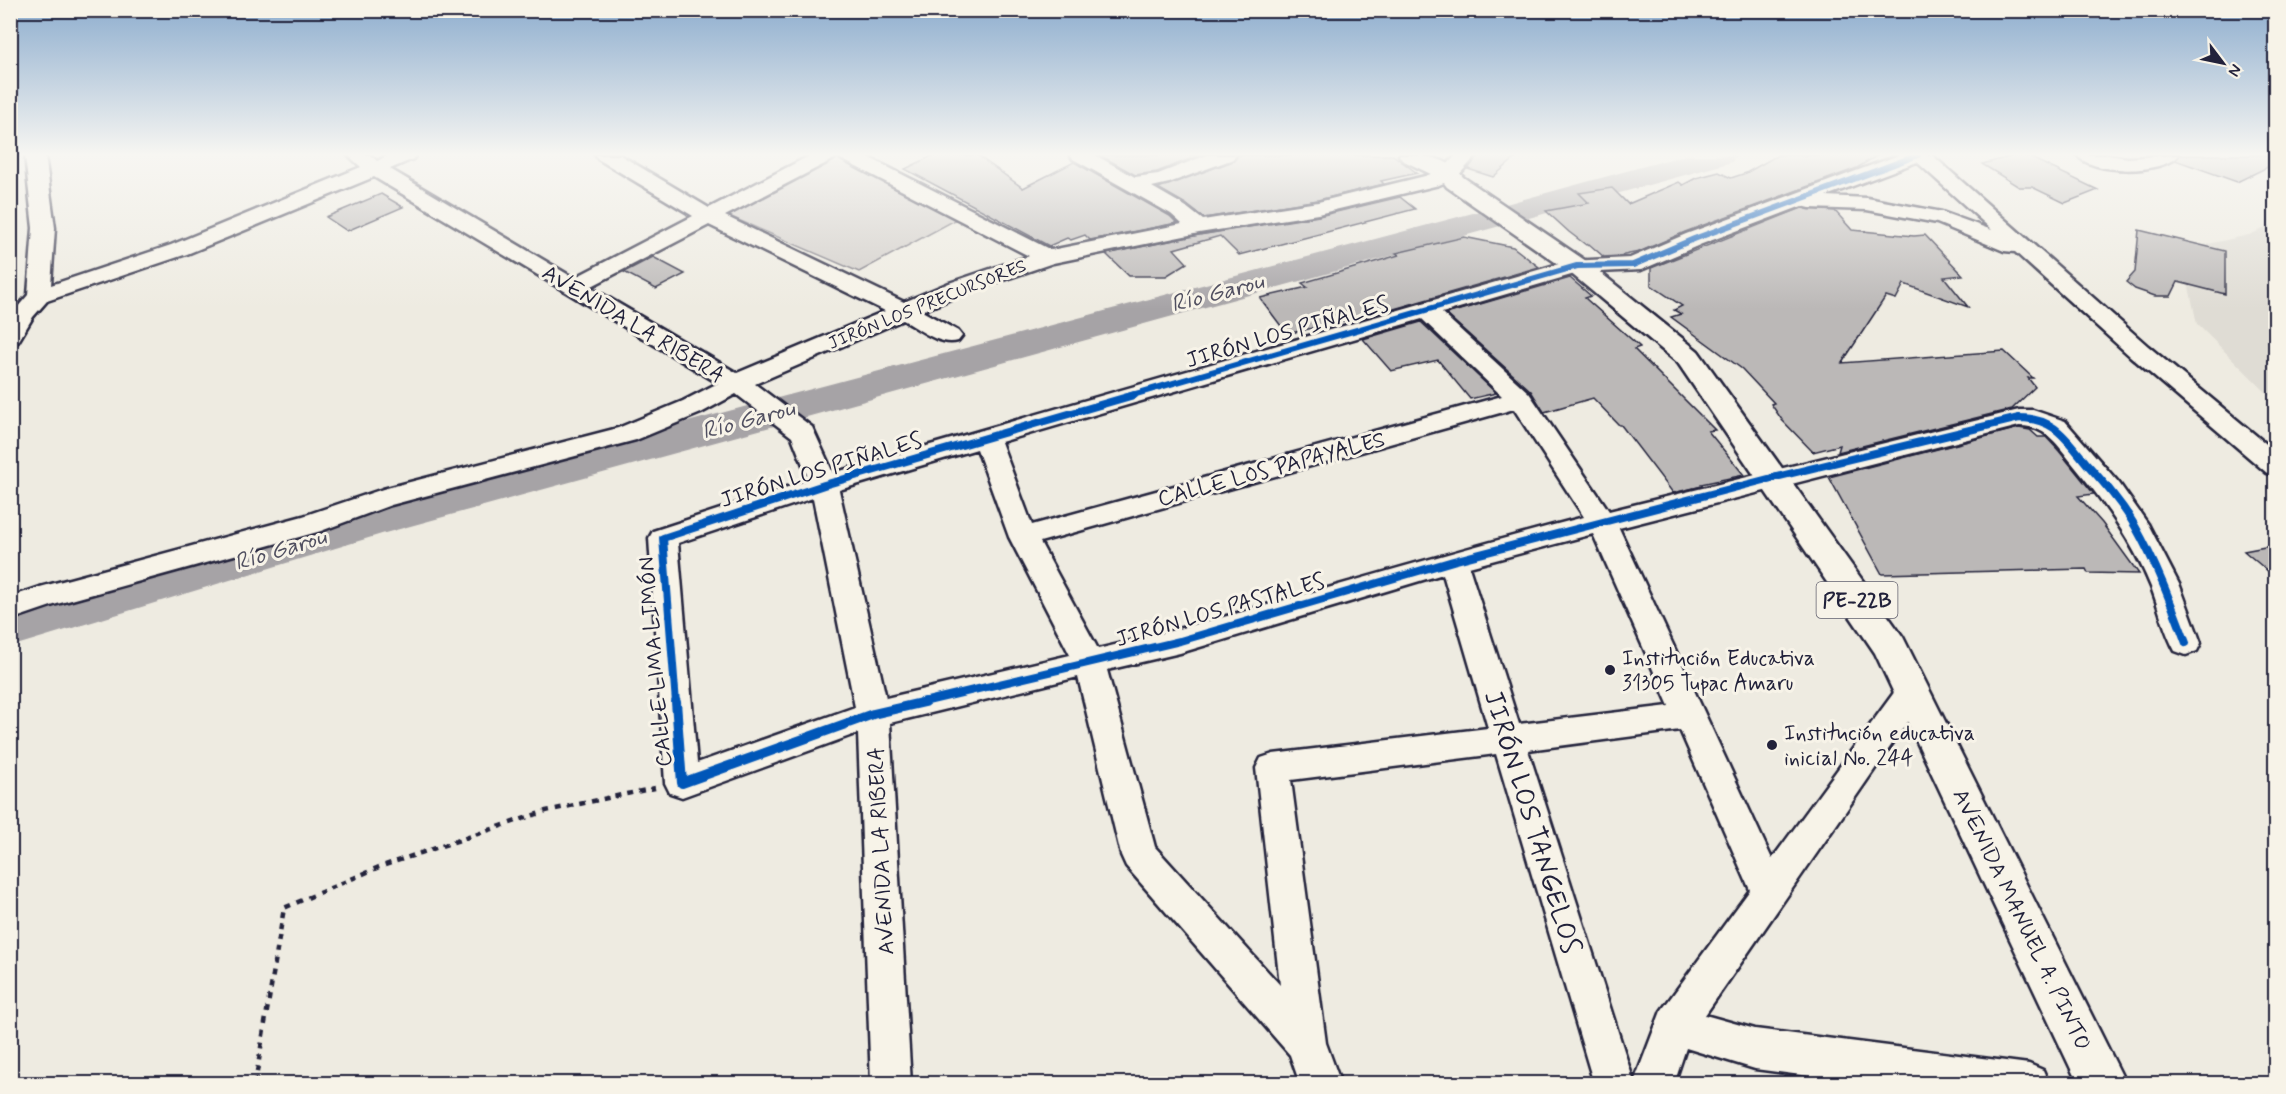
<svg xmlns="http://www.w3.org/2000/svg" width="2286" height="1094" viewBox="0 0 2286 1094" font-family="Mynerve,sans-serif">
	<rect width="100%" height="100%" fill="#eeebe1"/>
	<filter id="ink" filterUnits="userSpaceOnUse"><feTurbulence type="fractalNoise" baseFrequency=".0167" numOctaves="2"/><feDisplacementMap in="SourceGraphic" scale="12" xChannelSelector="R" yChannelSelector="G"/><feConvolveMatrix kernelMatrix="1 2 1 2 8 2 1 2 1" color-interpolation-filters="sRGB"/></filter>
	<g filter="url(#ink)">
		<path fill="#dfdcd4" d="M 2275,224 L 2275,401 L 2197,324 L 2181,250 L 2249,235 Z"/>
		<path fill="#d1cdc9" stroke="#7a7882" stroke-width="1.5" d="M 839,156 L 957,219 L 859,272 L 727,215 Z"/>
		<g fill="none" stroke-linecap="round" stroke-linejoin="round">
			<g fill="#a6a3a6" fill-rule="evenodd">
				<path d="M 1685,155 L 1736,155 L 1732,162 L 1518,221 L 1506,218 L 1502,211 L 1506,204 Z"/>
				<path d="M 1488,209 L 1500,212 L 1505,219 L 1500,226 L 385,533 L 10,647 L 10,611 L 375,505 Z"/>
			</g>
		</g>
		<g fill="#bbb8b7" stroke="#22223b" stroke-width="1.5">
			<path d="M 934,155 L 977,155 L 1023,188 L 1074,162 L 1170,216 L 1177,223 L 1090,240 L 1085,235 L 1071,240 L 1067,238 L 1049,246 L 905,169 Z"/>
			<path d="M 1100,155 L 1200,155 L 1157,172 L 1135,175 Z"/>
			<path d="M 1238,155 L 1393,155 L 1417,173 L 1381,181 L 1384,184 L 1318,200 L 1204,218 L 1186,204 L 1158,188 L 1234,161 Z"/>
			<path d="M 1479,155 L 1519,155 L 1493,177 L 1468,169 Z"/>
			<path d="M 1778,155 L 1878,155 L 1857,168 L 1685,232 L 1639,252 L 1619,256 L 1604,257 L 1589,244 L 1586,245 L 1569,232 L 1546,211 L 1589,203 L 1579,193 L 1612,188 L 1628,204 L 1679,182 L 1683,185 L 1696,178 L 1719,172 L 1731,178 L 1746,173 Z"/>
			<path d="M 2017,155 L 2025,155 L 2098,190 L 2065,203 L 2032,187 L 2019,187 L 1982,164 Z"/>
			<path d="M 2180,155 L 2276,155 L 2276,163 L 2237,182 L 2175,160 Z"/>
			<path d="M 381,194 L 403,207 L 347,231 L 326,217 Z"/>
			<path d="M 1400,197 L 1415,209 L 1239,255 L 1220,236 L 1174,249 L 1187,263 L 1166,276 L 1129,276 L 1106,254 L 1199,235 L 1319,216 Z"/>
			<path d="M 1802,208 L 1835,211 L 1852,230 L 1914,236 L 1925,235 L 1963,275 L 1944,277 L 1968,307 L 1904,284 L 1896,299 L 1886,296 L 1842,363 L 2004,351 L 2033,378 L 2028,378 L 2035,387 L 2012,409 L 1838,452 L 1840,445 L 1813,452 L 1782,420 L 1771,404 L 1774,403 L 1742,369 L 1671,317 L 1681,314 L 1674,310 L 1682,306 L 1651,285 L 1651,268 Z"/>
			<path d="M 2139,230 L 2225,251 L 2225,294 L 2178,282 L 2171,296 L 2155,296 L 2135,289 L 2126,282 L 2135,272 Z"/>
			<path d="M 1464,237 L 1513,247 L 1539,267 L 1349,322 L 1347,320 L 1287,334 L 1260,298 L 1307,287 L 1302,283 L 1399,255 L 1396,253 Z"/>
			<path d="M 653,257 L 685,274 L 656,289 L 624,272 Z"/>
			<path d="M 1570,278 L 1591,296 L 1585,298 L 1640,347 L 1634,349 L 1715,430 L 1708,431 L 1744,475 L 1701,484 L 1702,486 L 1673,493 L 1621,425 L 1619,425 L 1593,398 L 1544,412 L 1531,391 L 1446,314 Z"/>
			<path d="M 1421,322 L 1496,393 L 1470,399 L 1438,360 L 1391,371 L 1363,339 Z"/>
			<path d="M 2019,428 L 2030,430 L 2038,437 L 2046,437 L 2059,451 L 2094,494 L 2078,496 L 2102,523 L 2139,574 L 2088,573 L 2086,569 L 1882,574 L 1829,477 Z"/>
			<path d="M 2276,545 L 2276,578 L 2244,551 Z"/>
		</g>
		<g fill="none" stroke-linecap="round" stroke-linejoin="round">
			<g stroke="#22223b" stroke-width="5">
				<g id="minor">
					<path d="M 25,155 L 45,155 L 55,228 L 51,285 L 171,245 L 361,167 L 348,155 L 370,155 L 377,161 L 389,155 L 416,155 L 413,159 L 390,169 L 574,278 L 693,216 L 598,159 L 595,155 L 620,155 L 709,208 L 811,155 L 837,155 L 834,159 L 725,216 L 904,302 L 949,283 L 1029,256 L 841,159 L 838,155 L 864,155 L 1051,250 L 1182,224 L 1171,214 L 1073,159 L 1070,155 L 1095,155 L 1135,177 L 1158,174 L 1207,155 L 1236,155 L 1233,159 L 1169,183 L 1152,187 L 1185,206 L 1203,220 L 1318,202 L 1425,176 L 1442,170 L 1456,155 L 1477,155 L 1456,178 L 1439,185 L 1318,214 L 1199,233 L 1053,263 L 965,293 L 922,311 L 958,331 L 962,336 L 958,341 C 939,346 919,329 903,320 L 755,384 L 812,427 L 833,473 L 1569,261 L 1630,258 L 1686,234 L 1899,155 L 1932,155 L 2148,346 L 2276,452 L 2276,476 L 2267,473 L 2130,356 L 2015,252 L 2004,251 L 1937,223 L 1867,210 L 1810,208 L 1802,206 L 1702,244 L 1641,270 L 1578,273 L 1442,313 L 1529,393 L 1609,511 L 2019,410 L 2033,410 L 2065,421 L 2119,483 L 2148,524 L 2180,586 L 2201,643 L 2197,651 L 2186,655 L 2175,651 C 2164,631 2159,608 2151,587 C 2132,540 2104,502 2072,463 C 2057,444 2046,426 2019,426 L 1619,528 L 1772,859 L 1901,683 L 1912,679 L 1923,683 L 1928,692 L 1705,1015 L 1755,1029 L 2029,1064 L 2043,1070 L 2049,1084 L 1869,1084 L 1755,1069 L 1686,1048 L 1674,1084 L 1594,1084 L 1496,754 L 1291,780 L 1326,1043 L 1341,1084 L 1300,1084 L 1290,1055 L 1126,866 L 1121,855 L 1078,677 L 890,723 L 911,1084 L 871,1084 L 858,733 L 682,797 L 670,793 L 665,783 L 649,538 L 653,531 L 809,480 L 792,437 L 736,394 L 701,413 L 636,440 L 391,505 L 321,531 L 57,604 L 10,620 L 10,597 L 40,587 L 303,516 L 383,489 L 618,428 L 683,401 L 718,383 L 374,177 L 187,254 L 47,301 L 33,317 L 18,342 L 10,344 L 10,316 L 28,295 L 33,228 ZM 1917,162 L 1992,230 L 1942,212 L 1867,198 L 1826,196 ZM 709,225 L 885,311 L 737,373 L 590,287 ZM 1422,319 L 1502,396 L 1032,525 L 1001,442 ZM 1514,409 L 1584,517 C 1422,559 1261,610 1098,649 L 1040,542 ZM 977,449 L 1009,537 L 1070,655 L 886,698 L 839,490 ZM 813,498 L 855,707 L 697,763 L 678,543 ZM 1593,534 L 1669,706 L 1519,724 L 1469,567 ZM 1443,574 L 1488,728 L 1273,754 L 1261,758 L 1256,768 L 1280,985 L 1155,847 L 1107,670 L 1180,653 ZM 1680,730 L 1750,890 L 1661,1011 L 1634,1082 L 1528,750 Z"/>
					<path d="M 2077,155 L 2108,155 L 2128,158 L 2178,155 C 2163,175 2091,174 2077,155 Z"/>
				</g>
			</g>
			<g stroke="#22223b" stroke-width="5">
				<path id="trunk" d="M 1399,155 C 1423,155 1448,156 1463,177 L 1586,261 L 1698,351 L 1903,637 L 2126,1084 L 2078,1084 L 1875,653 L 1678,363 L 1568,271 L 1447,187 L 1441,179 L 1402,160 Z"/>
			</g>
			<path stroke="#22223b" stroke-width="4.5" stroke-dasharray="6 6" stroke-linecap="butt" d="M 255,1084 L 284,908 L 379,867 L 546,811 L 655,788"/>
			<use href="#minor" fill="#f7f3e8" fill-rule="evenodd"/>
			<use href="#trunk" fill="#f7f3e8" fill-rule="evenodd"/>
			<g stroke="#f7f3e8" stroke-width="9">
				<path id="cycleway-far2" d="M 1129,396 L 1577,266 L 1633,265 L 1694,239 L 1918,155"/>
			</g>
			<g stroke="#f7f3e8" stroke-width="11">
				<g id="cycleway-far1">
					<path d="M 676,703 L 663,538 L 824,485 L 1134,395"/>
					<path d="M 919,703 L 1180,641 L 1453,561 L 1772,478 L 2019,418 C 2055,418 2066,439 2087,464 C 2104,483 2122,503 2135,526 C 2156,563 2171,603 2186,643"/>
				</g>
			</g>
			<g stroke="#f7f3e8" stroke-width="14">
				<path id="cycleway" d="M 676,702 L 682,783 L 873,714 L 925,702"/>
			</g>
			<use href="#cycleway-far2" stroke="#0057b8" stroke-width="6"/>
			<use href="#cycleway-far1" stroke="#0057b8" stroke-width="8"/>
			<use href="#cycleway" stroke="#0057b8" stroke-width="10"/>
		</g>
	</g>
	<linearGradient id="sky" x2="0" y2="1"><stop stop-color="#8dadce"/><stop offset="0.5" stop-color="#f7f6f2"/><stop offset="1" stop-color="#f7f6f2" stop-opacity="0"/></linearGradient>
	<rect width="2286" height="309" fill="url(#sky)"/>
	<g fill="#22223b" stroke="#f7f3e8" stroke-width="2">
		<circle cx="1610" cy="670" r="6"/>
		<circle cx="1772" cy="745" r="6"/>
	</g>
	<g text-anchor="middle" stroke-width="6" stroke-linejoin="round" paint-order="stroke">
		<g font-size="18" fill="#22223b" stroke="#f7f3e8">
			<text transform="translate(927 304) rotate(-22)" y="6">JIRÓN LOS PRECURSORES</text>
		</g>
		<rect fill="#f7f3e8" stroke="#62616f" stroke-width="1.5" x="1816.5" y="582" width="81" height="36" rx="4.5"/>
		<g font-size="21" font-weight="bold" fill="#22223b">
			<text x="1857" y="607">PE-22B</text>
		</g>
		<g font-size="22" fill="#22223b" stroke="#f7f3e8">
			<text transform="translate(634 323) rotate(31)" y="8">AVENIDA LA RIBERA</text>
			<text transform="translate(1287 331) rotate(-16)" y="8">JIRÓN LOS PIÑALES</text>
			<text transform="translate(1271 468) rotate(-15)" y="8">CALLE LOS PAPAYALES</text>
			<text transform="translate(821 469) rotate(-17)" y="8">JIRÓN LOS PIÑALES</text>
			<text transform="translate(1220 609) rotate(-16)" y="8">JIRÓN LOS PASTALES</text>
			<text transform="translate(654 662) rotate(-95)" y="8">CALLE LIMA LIMÓN</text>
			<text transform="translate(880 851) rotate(-93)" y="8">AVENIDA LA RIBERA</text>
			<text transform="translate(2023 919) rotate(64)" y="8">AVENIDA MANUEL A. PINTO</text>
		</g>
		<g font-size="22" fill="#22223b" stroke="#f7f3e8" text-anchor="start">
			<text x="1622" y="665">Institución Educativa<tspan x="1622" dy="25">31305 Tupac Amaru</tspan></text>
			<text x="1784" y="740">Institución educativa<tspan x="1784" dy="25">inicial No. 244</tspan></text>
		</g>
		<g font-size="24" font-style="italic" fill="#504f60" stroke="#f7f3e8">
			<text transform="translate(1217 292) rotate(-15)" y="8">Río Garou</text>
			<text transform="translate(748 419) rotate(-15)" y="8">Río Garou</text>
			<text transform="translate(280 549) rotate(-17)" y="8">Río Garou</text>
		</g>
		<g font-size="27" fill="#22223b" stroke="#f7f3e8">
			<text transform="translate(1533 822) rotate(73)" y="9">JIRÓN LOS TANGELOS</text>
		</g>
	</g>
	<rect width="2286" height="1094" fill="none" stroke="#f7f3e8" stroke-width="36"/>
	<rect x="18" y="18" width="2250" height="1058" fill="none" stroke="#22223b" stroke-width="2" filter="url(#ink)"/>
	<g transform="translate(2223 63) rotate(122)" stroke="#f7f3e8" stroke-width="4.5" paint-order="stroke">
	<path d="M0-4.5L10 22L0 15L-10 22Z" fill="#22223b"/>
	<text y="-9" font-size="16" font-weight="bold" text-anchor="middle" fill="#22223b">N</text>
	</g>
</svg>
